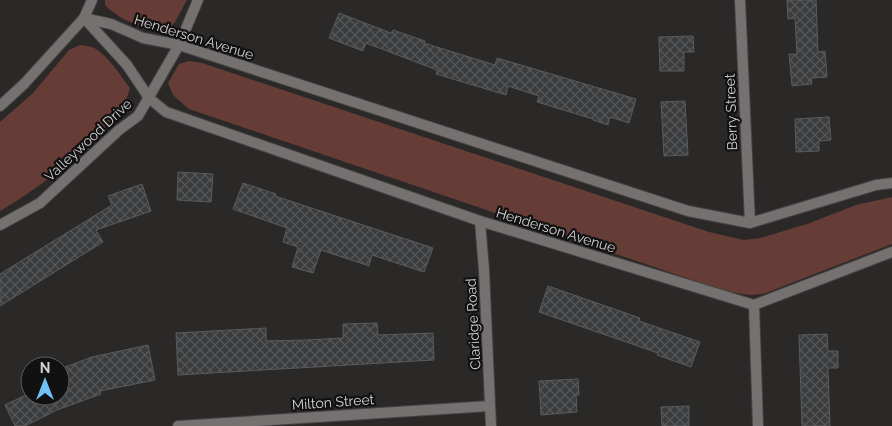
<svg xmlns="http://www.w3.org/2000/svg" width="892" height="426" viewBox="0 0 892 426" font-family="Raleway,sans-serif">
	<defs>
		<pattern id="building-cross-hatch" width="8" height="8" patternUnits="userSpaceOnUse" patternTransform="scale(1.25)"><rect width="8" height="8" fill="#3a3c3e"/><path d="M0 0l8 8M0 8l8-8" fill="none" stroke="#565759"/></pattern>
	</defs>
	<rect width="100%" height="100%" fill="#2b2828"/>
	<g fill="#663c37">
		<path d="M 105,0 L 187,0 L 175,22 L 168,30 C 145,30 121,21 105,5 Z"/>
		<path d="M 80,45 C 83,45 88,46 92,47 C 105,52 122,77 130,88 C 125,109 110,122 95,137 C 66,166 35,191 0,211 L 0,122 L 33,93 L 69,50 Z"/>
		<path d="M 189,61 L 202,63 L 709,232 L 744,240 L 760,238 L 807,224 L 856,205 L 892,197 L 892,244 L 763,294 L 749,295 L 725,291 L 189,109 L 173,95 L 168,83 L 179,64 Z"/>
	</g>
	<g fill="url(#building-cross-hatch)" stroke="#595b5d">
		<path d="M 787,0 L 816,0 L 818,52 L 825,51 L 827,77 L 811,78 L 812,84 L 792,86 L 789,54 L 797,54 L 795,18 L 788,19 Z"/>
		<path d="M 339,13 L 391,33 L 393,30 L 425,41 L 424,43 L 495,65 L 497,58 L 636,99 L 629,123 L 610,117 L 608,125 L 593,120 L 593,119 L 537,102 L 539,96 L 508,86 L 506,95 L 436,74 L 437,70 L 366,43 L 363,51 L 329,38 Z"/>
		<path d="M 693,36 L 694,52 L 684,52 L 684,71 L 660,71 L 659,37 Z"/>
		<path d="M 685,101 L 688,155 L 664,156 L 661,102 Z"/>
		<path d="M 829,117 L 831,140 L 819,141 L 819,151 L 796,152 L 795,119 Z"/>
		<path d="M 178,172 L 213,174 L 211,202 L 177,200 Z"/>
		<path d="M 243,183 L 276,194 L 275,196 L 433,248 L 424,272 L 372,255 L 369,266 L 321,250 L 313,273 L 292,267 L 298,247 L 283,242 L 287,228 L 233,209 Z"/>
		<path d="M 142,184 L 151,211 L 96,230 L 103,242 L 0,306 L 0,274 L 112,205 L 108,196 Z"/>
		<path d="M 548,286 L 640,318 L 639,321 L 700,342 L 691,367 L 657,355 L 658,353 L 539,312 Z"/>
		<path d="M 377,323 L 378,335 L 433,333 L 434,360 L 178,375 L 176,333 L 266,328 L 266,341 L 305,340 L 343,338 L 343,324 Z"/>
		<path d="M 827,334 L 828,351 L 838,351 L 838,368 L 828,368 L 830,426 L 802,426 L 799,335 Z"/>
		<path d="M 148,345 L 155,380 L 100,391 L 101,394 L 57,410 L 25,426 L 15,426 L 5,405 L 30,393 L 30,396 L 60,396 L 60,369 L 92,357 Z"/>
		<path d="M 578,379 L 579,395 L 576,395 L 577,412 L 541,415 L 539,381 Z"/>
		<path d="M 689,406 L 689,426 L 662,426 L 661,407 Z"/>
	</g>
	<g fill="none" stroke-linecap="round" stroke-linejoin="round">
		<g stroke="#454343" stroke-width="12">
			<g id="street">
				<path d="M 740,0 L 750,223"/>
				<path d="M 84,18 L 127,65 L 149,98 L 166,112 L 480,221 L 754,305 L 892,252"/>
				<path d="M 84,18 L 111,24 L 143,38 L 179,45 L 688,211 L 750,223 L 876,185 L 892,183"/>
				<path d="M 0,106 L 24,84 L 84,18 L 92,0"/>
				<path d="M 480,221 L 484,270 L 491,426"/>
				<path d="M 0,225 L 40,203 L 119,130 L 138,116 L 179,45 L 198,0"/>
				<path d="M 754,305 L 758,426"/>
				<path d="M 178,426 L 490,406"/>
			</g>
		</g>
		<use href="#street" stroke="#747170" stroke-width="10"/>
	</g>
	<g text-anchor="middle" stroke-width="4.5" stroke-linejoin="round" paint-order="stroke">
		<g font-size="14" fill="#d3d1d1" stroke="#121111">
			<text transform="translate(194 37) rotate(17)" y="5">Henderson Avenue</text>
			<text transform="translate(731 112) rotate(-92)" y="5">Berry Street</text>
			<text transform="translate(88 140) rotate(-43)" y="5">Valleywood Drive</text>
			<text transform="translate(556 230) rotate(17)" y="5">Henderson Avenue</text>
			<text transform="translate(473 324) rotate(-93)" y="5">Claridge Road</text>
			<text transform="translate(333 402) rotate(-4)" y="5">Milton Street</text>
		</g>
	</g>
	<g transform="translate(45 381)"><circle r="24" fill="#121111" stroke="#5f5e5e"/>
	<path d="M0-4L9 19L0 12L-9 19Z" fill="#71c1f5"/>
	<text y="-8" font-size="14" font-weight="bold" text-anchor="middle" fill="#d3d1d1">N</text>
	</g>
</svg>
